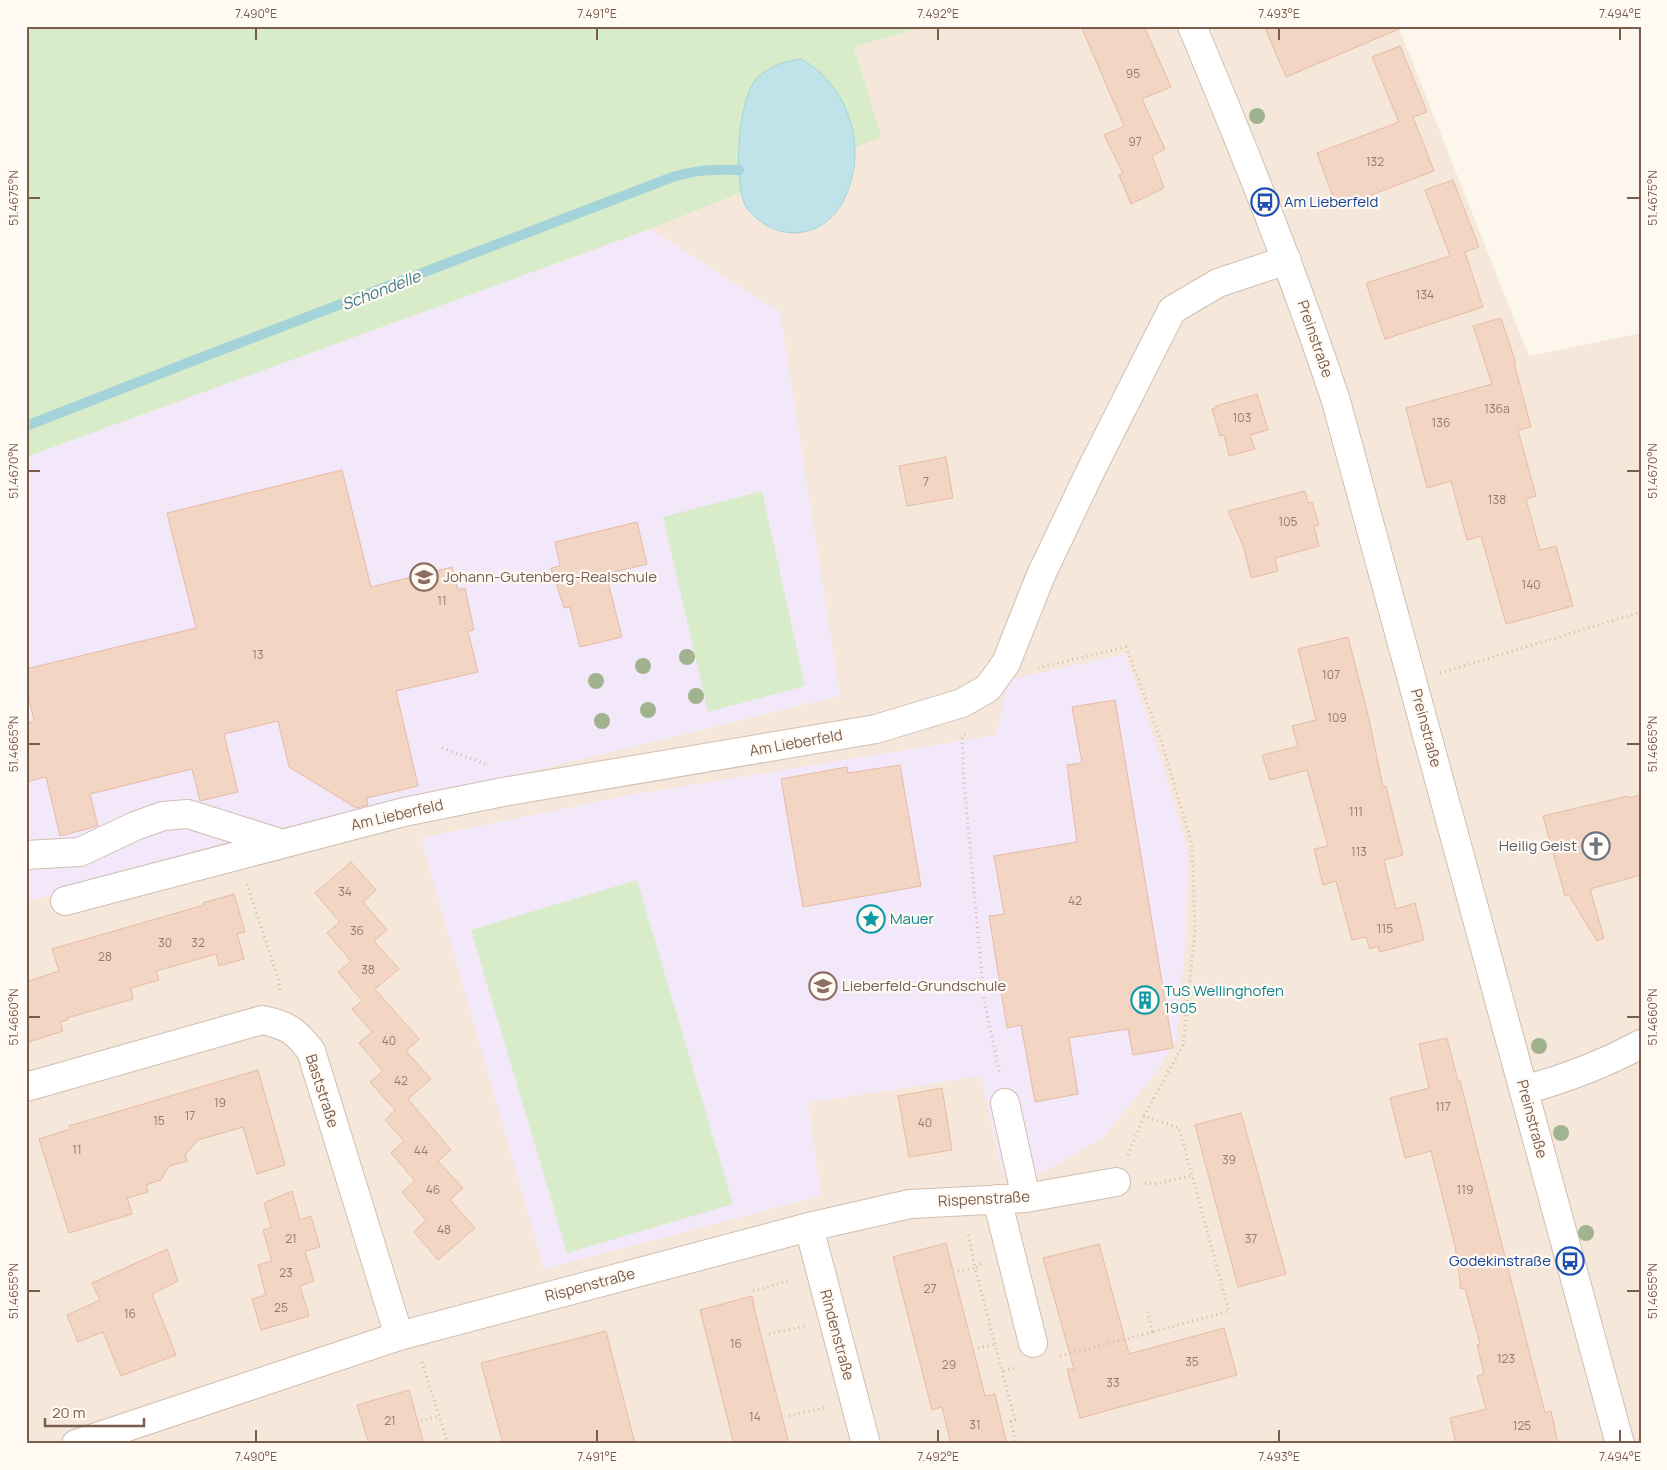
<svg xmlns="http://www.w3.org/2000/svg" width="1667" height="1470" viewBox="0 0 1667 1470" font-family="Manrope,sans-serif">
	<rect width="100%" height="100%" fill="#fdf6ec"/>
	<path fill="#f5e8da" d="M 927,26 L 1398,26 L 1529,356 L 1641,333 L 1641,1444 L 26,1444 L 26,457 L 650,229 L 880,137 L 854,47 Z"/>
	<g fill="#f3e8fa">
		<path d="M 650,229 L 780,312 L 840,696 L 226,846 L 26,902 L 26,457 Z"/>
		<path d="M 1125,654 L 1156,743 L 1187,848 L 1186,933 L 1177,1039 L 1154,1075 L 1103,1137 L 1040,1174 L 1002,1173 L 981,1076 L 808,1103 L 821,1196 L 544,1269 L 421,838 L 630,795 L 997,735 L 1008,680 Z"/>
	</g>
	<g fill="#d8ecc9">
		<path d="M 26,26 L 927,26 L 854,47 L 881,137 L 650,229 L 26,457 Z"/>
		<path d="M 762,491 L 805,686 L 708,712 L 663,517 Z"/>
		<path d="M 637,880 L 733,1204 L 567,1253 L 471,930 Z"/>
	</g>
	<path fill="#bfe3e8" stroke="#a5d3da" d="M 801,59 C 853,87 871,159 839,208 C 822,233 792,240 766,225 C 759,220 751,215 746,207 C 733,182 737,100 757,78 C 769,66 785,61 801,59 Z"/>
	<g fill="none" stroke-linecap="round" stroke-linejoin="round">
		<path stroke="#a5d3da" stroke-width="10" d="M 26,426 L 213,353 L 670,178 C 694,170 714,169 739,170"/>
	</g>
	<g fill="#f3d5c3" stroke="#e6bba3">
		<path d="M 1081,26 L 1144,26 L 1171,87 L 1142,99 L 1165,149 L 1152,156 L 1164,188 L 1131,204 L 1119,175 L 1123,173 L 1104,135 L 1124,126 Z"/>
		<path d="M 1264,26 L 1406,26 L 1286,77 Z"/>
		<path d="M 1400,46 L 1427,112 L 1413,117 L 1434,171 L 1337,208 L 1317,153 L 1399,122 L 1372,57 Z"/>
		<path d="M 1453,180 L 1479,247 L 1465,252 L 1483,307 L 1385,339 L 1366,283 L 1450,256 L 1425,190 Z"/>
		<path d="M 1501,318 L 1516,363 L 1514,363 L 1531,427 L 1518,430 L 1536,496 L 1526,499 L 1540,550 L 1556,546 L 1573,606 L 1506,624 L 1481,536 L 1467,540 L 1451,481 L 1427,488 L 1406,408 L 1492,384 L 1473,326 Z"/>
		<path d="M 1257,394 L 1268,430 L 1250,435 L 1255,449 L 1229,456 L 1224,435 L 1220,436 L 1212,409 L 1216,408 L 1216,406 Z"/>
		<path d="M 946,457 L 953,498 L 907,506 L 899,466 Z"/>
		<path d="M 342,470 L 371,587 L 452,567 L 458,590 L 465,588 L 474,630 L 468,631 L 478,672 L 396,691 L 418,786 L 367,798 L 368,805 L 356,808 L 289,767 L 278,721 L 224,734 L 238,792 L 200,801 L 192,769 L 90,794 L 98,826 L 60,836 L 46,777 L 26,782 L 26,724 L 34,721 L 26,686 L 26,669 L 196,628 L 167,513 Z"/>
		<path d="M 1305,491 L 1308,503 L 1312,502 L 1319,525 L 1314,526 L 1319,546 L 1275,558 L 1278,571 L 1251,578 L 1244,548 L 1228,511 Z"/>
		<path d="M 637,522 L 647,564 L 606,574 L 622,637 L 580,647 L 570,607 L 564,608 L 551,568 L 560,566 L 555,542 Z"/>
		<path d="M 1348,637 L 1369,719 L 1383,787 L 1386,786 L 1403,855 L 1384,860 L 1396,909 L 1415,903 L 1424,940 L 1380,952 L 1378,946 L 1370,949 L 1366,937 L 1352,940 L 1336,881 L 1323,885 L 1314,849 L 1328,846 L 1307,770 L 1270,780 L 1262,755 L 1298,746 L 1292,726 L 1316,720 L 1298,649 Z"/>
		<path d="M 1115,700 L 1173,1048 L 1133,1055 L 1128,1029 L 1069,1038 L 1078,1094 L 1035,1102 L 1021,1025 L 1007,1028 L 989,916 L 1004,914 L 994,856 L 1077,842 L 1067,765 L 1082,763 L 1072,707 Z"/>
		<path d="M 900,765 L 921,886 L 803,907 L 781,779 L 847,767 L 848,773 Z"/>
		<path d="M 1641,795 L 1641,875 L 1590,889 L 1604,938 L 1597,941 L 1569,895 L 1565,896 L 1543,816 L 1628,796 L 1629,798 Z"/>
		<path d="M 351,862 L 376,890 L 363,902 L 387,930 L 374,941 L 399,969 L 375,989 L 419,1039 L 406,1051 L 431,1079 L 408,1099 L 451,1150 L 438,1161 L 463,1188 L 450,1200 L 475,1228 L 438,1260 L 414,1232 L 426,1220 L 402,1192 L 415,1181 L 391,1153 L 404,1141 L 385,1120 L 395,1110 L 370,1082 L 383,1071 L 359,1043 L 372,1032 L 352,1009 L 362,1001 L 338,972 L 351,961 L 327,933 L 340,922 L 315,893 Z"/>
		<path d="M 234,894 L 245,932 L 237,934 L 244,959 L 219,966 L 216,954 L 156,971 L 159,980 L 131,988 L 133,999 L 67,1018 L 68,1020 L 60,1022 L 63,1031 L 26,1043 L 26,982 L 59,971 L 52,949 L 204,905 L 203,903 Z"/>
		<path d="M 1447,1038 L 1458,1081 L 1460,1081 L 1545,1413 L 1551,1411 L 1558,1444 L 1456,1444 L 1450,1418 L 1486,1409 L 1477,1376 L 1484,1374 L 1477,1345 L 1480,1344 L 1465,1288 L 1461,1289 L 1455,1246 L 1431,1151 L 1405,1158 L 1390,1098 L 1429,1088 L 1419,1044 Z"/>
		<path d="M 258,1070 L 285,1165 L 257,1174 L 243,1127 L 198,1140 L 185,1155 L 187,1161 L 169,1166 L 161,1180 L 146,1185 L 148,1192 L 127,1198 L 132,1214 L 69,1233 L 39,1139 L 70,1129 L 69,1126 Z"/>
		<path d="M 942,1088 L 952,1150 L 909,1157 L 898,1096 Z"/>
		<path d="M 1241,1113 L 1286,1274 L 1238,1287 L 1195,1125 Z"/>
		<path d="M 292,1191 L 300,1220 L 311,1216 L 320,1247 L 305,1251 L 314,1281 L 300,1286 L 309,1316 L 261,1330 L 252,1299 L 266,1295 L 258,1265 L 272,1261 L 263,1230 L 271,1228 L 264,1203 Z"/>
		<path d="M 946,1243 L 985,1396 L 995,1394 L 1007,1444 L 951,1444 L 942,1407 L 932,1410 L 893,1257 Z"/>
		<path d="M 1099,1244 L 1129,1354 L 1224,1328 L 1237,1375 L 1080,1418 L 1067,1369 L 1074,1369 L 1043,1258 Z"/>
		<path d="M 167,1249 L 178,1281 L 152,1294 L 176,1355 L 121,1376 L 103,1332 L 78,1342 L 67,1315 L 100,1300 L 92,1283 Z"/>
		<path d="M 752,1296 L 755,1312 L 789,1444 L 734,1444 L 700,1310 Z"/>
		<path d="M 606,1331 L 635,1444 L 503,1444 L 481,1363 Z"/>
		<path d="M 409,1390 L 424,1444 L 369,1444 L 357,1405 Z"/>
	</g>
	<g fill="none" stroke-linecap="round" stroke-linejoin="round">
		<g stroke="#d1beb0" stroke-width="30">
			<g id="minor">
				<path d="M 1192,26 C 1244,150 1294,274 1336,401 L 1620,1444"/>
				<path d="M 26,855 L 80,852 L 135,826 L 163,816 L 188,814 L 280,843"/>
				<path d="M 65,901 L 404,812 L 503,792 L 876,729 L 962,703 L 988,688 L 1006,663 L 1041,575 L 1091,470 L 1172,310 L 1218,283 L 1287,260"/>
				<path d="M 26,1087 L 262,1020 C 287,1025 295,1030 311,1051 L 399,1336"/>
				<path d="M 1524,1090 C 1565,1079 1604,1064 1641,1044"/>
				<path d="M 1005,1103 L 1026,1198"/>
				<path d="M 997,1199 L 1033,1343"/>
				<path d="M 809,1227 L 866,1444"/>
				<path d="M 76,1444 L 399,1336 L 809,1227 L 910,1204 L 1026,1198 L 1116,1182"/>
			</g>
		</g>
		<g stroke="#d9b8a5" stroke-width="3" stroke-dasharray="1 4" stroke-linecap="butt">
			<path d="M 1038,668 L 1126,647 L 1161,740 L 1192,845 L 1195,931 L 1183,1045 L 1144,1116 L 1179,1128 L 1229,1311 L 1152,1332"/>
			<path d="M 1440,673 L 1641,612"/>
			<path d="M 965,734 L 962,737 L 964,782 L 984,999 L 1000,1075"/>
			<path d="M 442,748 L 486,764"/>
			<path d="M 247,884 L 279,981 L 280,992"/>
			<path d="M 1128,1155 L 1144,1116"/>
			<path d="M 1145,1183 L 1157,1184 L 1193,1175"/>
			<path d="M 981,1264 L 975,1268 L 1002,1371 L 1015,1368"/>
			<path d="M 958,1271 L 975,1268 L 968,1232"/>
			<path d="M 753,1291 L 788,1281"/>
			<path d="M 769,1334 L 805,1326"/>
			<path d="M 978,1348 L 994,1345"/>
			<path d="M 1060,1356 L 1152,1332 L 1148,1312"/>
			<path d="M 422,1362 L 448,1444"/>
			<path d="M 1002,1371 L 1015,1420 L 1007,1422"/>
			<path d="M 789,1416 L 825,1408"/>
			<path d="M 421,1421 L 439,1416"/>
			<path d="M 1011,1421 L 1016,1444"/>
		</g>
		<use href="#minor" stroke="#fff" stroke-width="28"/>
	</g>
	<g fill="#a0b28e">
		<circle cx="1257" cy="116" r="8"/>
		<circle cx="687" cy="657" r="8"/>
		<circle cx="643" cy="666" r="8"/>
		<circle cx="596" cy="681" r="8"/>
		<circle cx="696" cy="696" r="8"/>
		<circle cx="648" cy="710" r="8"/>
		<circle cx="602" cy="721" r="8"/>
		<circle cx="1539" cy="1046" r="8"/>
		<circle cx="1561" cy="1133" r="8"/>
		<circle cx="1586" cy="1233" r="8"/>
	</g>
	<path fill="none" stroke="#7a5c4d" stroke-width="2" d="M 256,28 L 256,40M 597,28 L 597,40M 938,28 L 938,40M 1279,28 L 1279,40M 1620,28 L 1620,40M 28,198 L 40,198M 1627,198 L 1640,198M 28,471 L 40,471M 1627,471 L 1640,471M 28,744 L 40,744M 1627,744 L 1640,744M 28,1017 L 40,1017M 1627,1017 L 1640,1017M 28,1291 L 40,1291M 1627,1291 L 1640,1291M 256,1430 L 256,1442M 597,1430 L 597,1442M 938,1430 L 938,1442M 1279,1430 L 1279,1442M 1620,1430 L 1620,1442"/>
	<defs>
		<g id="bus-ring" transform="scale(1.4375)"><circle r="9.5" fill="#fffaf3" stroke="#1a4fb4" stroke-width="1.5"/><path d="M-5-6H5V4H4V6H2V4H-2V6H-4V4H-5ZM-3.5-4V0h7V-4ZM-3.5 1.2v1.5H-2V1.2ZM2 1.2v1.5H3.5V1.2Z" fill="#1a4fb4"/></g>
		<g id="school-ring" transform="scale(1.4375)"><circle r="9.5" fill="#fffaf3" stroke="#8d6e63" stroke-width="1.5"/><path d="M0-5L7-2L0 1L-7-2ZM-4 1L0 2.5L4 1V4Q0 6-4 4Z" fill="#8d6e63"/></g>
		<g id="church-ring" transform="scale(1.4375)"><circle r="9.5" fill="#fffaf3" stroke="#6b7280" stroke-width="1.5"/><path d="M-1.2-6h2.4v3.5h3.3v2.4h-3.3V6h-2.4V-.1h-3.3v-2.4h3.3Z" fill="#6b7280"/></g>
		<g id="sight-ring" transform="scale(1.4375)"><circle r="9.5" fill="#fffaf3" stroke="#0f9aa8" stroke-width="1.5"/><path d="M0-6L1.8-2.2L6-1.7L2.9 1.2L3.7 5.4L0 3.3L-3.7 5.4L-2.9 1.2L-6-1.7L-1.8-2.2Z" fill="#0f9aa8"/></g>
		<g id="building-ring" transform="scale(1.4375)"><circle r="9.5" fill="#fffaf3" stroke="#0f9aa8" stroke-width="1.5"/><path d="M-4-6H4V6H1V3H-1V6H-4ZM-2.5-4.3h1.7v1.8h-1.7ZM.8-4.3h1.7v1.8H.8ZM-2.5-1h1.7V.8h-1.7ZM.8-1h1.7V.8H.8Z" fill="#0f9aa8"/></g>
	</defs>
	<g fill-rule="evenodd">
		<use href="#bus-ring" x="1265" y="202"/>
		<use href="#school-ring" x="424" y="577"/>
		<use href="#church-ring" x="1596" y="846"/>
		<use href="#sight-ring" x="871" y="919"/>
		<use href="#school-ring" x="823" y="986"/>
		<use href="#building-ring" x="1145" y="1000"/>
		<use href="#bus-ring" x="1570" y="1261"/>
	</g>
	<g text-anchor="middle" stroke-width="4.5" stroke-linejoin="round" paint-order="stroke">
		<g font-size="12" fill="#987a6a">
			<text x="1133" y="78">95</text>
			<text x="1135" y="146">97</text>
			<text x="1375" y="166">132</text>
			<text x="1425" y="299">134</text>
			<text x="1497" y="413">136a</text>
			<text x="1242" y="422">103</text>
			<text x="1441" y="427">136</text>
			<text x="926" y="486">7</text>
			<text x="1497" y="504">138</text>
			<text x="1288" y="526">105</text>
			<text x="1531" y="589">140</text>
			<text x="442" y="605">11</text>
			<text x="258" y="659">13</text>
			<text x="1331" y="679">107</text>
			<text x="1337" y="722">109</text>
			<text x="1356" y="816">111</text>
			<text x="1359" y="856">113</text>
			<text x="345" y="896">34</text>
			<text x="1075" y="905">42</text>
			<text x="1385" y="933">115</text>
			<text x="357" y="935">36</text>
			<text x="165" y="947">30</text>
			<text x="198" y="947">32</text>
			<text x="105" y="961">28</text>
			<text x="368" y="974">38</text>
			<text x="389" y="1045">40</text>
			<text x="401" y="1085">42</text>
			<text x="220" y="1107">19</text>
			<text x="1443" y="1111">117</text>
			<text x="190" y="1120">17</text>
			<text x="159" y="1125">15</text>
			<text x="925" y="1127">40</text>
			<text x="77" y="1154">11</text>
			<text x="421" y="1155">44</text>
			<text x="1229" y="1164">39</text>
			<text x="433" y="1194">46</text>
			<text x="1465" y="1194">119</text>
			<text x="444" y="1234">48</text>
			<text x="291" y="1243">21</text>
			<text x="1251" y="1243">37</text>
			<text x="286" y="1277">23</text>
			<text x="930" y="1293">27</text>
			<text x="281" y="1312">25</text>
			<text x="130" y="1318">16</text>
			<text x="736" y="1348">16</text>
			<text x="1506" y="1363">123</text>
			<text x="1192" y="1366">35</text>
			<text x="949" y="1369">29</text>
			<text x="1113" y="1387">33</text>
			<text x="755" y="1421">14</text>
			<text x="390" y="1425">21</text>
			<text x="975" y="1429">31</text>
			<text x="1522" y="1430">125</text>
		</g>
		<g font-size="15" fill="#164399" stroke="#fffaf3" text-anchor="start">
			<text x="1284" y="207">Am Lieberfeld</text>
			<text x="1551" y="1266" text-anchor="end">Godekinstraße</text>
		</g>
		<g font-size="15" fill="#7a5c4d" stroke="#fffaf3">
			<text transform="translate(1315 339) rotate(71)" y="5">Preinstraße</text>
			<text transform="translate(1426 728) rotate(75)" y="5">Preinstraße</text>
			<text transform="translate(796 743) rotate(-10)" y="5">Am Lieberfeld</text>
			<text transform="translate(397 815) rotate(-13)" y="5">Am Lieberfeld</text>
			<text transform="translate(322 1091) rotate(72)" y="5">Baststraße</text>
			<text transform="translate(1532 1119) rotate(75)" y="5">Preinstraße</text>
			<text transform="translate(984 1199) rotate(-3)" y="5">Rispenstraße</text>
			<text transform="translate(590 1285) rotate(-15)" y="5">Rispenstraße</text>
			<text transform="translate(837 1335) rotate(75)" y="5">Rindenstraße</text>
		</g>
		<g font-size="15" fill="#785e54" stroke="#fffaf3" text-anchor="start">
			<text x="443" y="582">Johann-Gutenberg-Realschule</text>
			<text x="842" y="991">Lieberfeld-Grundschule</text>
		</g>
		<g font-size="15" fill="#5b616d" stroke="#fffaf3" text-anchor="end">
			<text x="1577" y="851">Heilig Geist</text>
		</g>
		<g font-size="15" fill="#0d838f" stroke="#fffaf3" text-anchor="start">
			<text x="890" y="924">Mauer</text>
			<text x="1164" y="996">TuS Wellinghofen<tspan x="1164" dy="17">1905</tspan></text>
		</g>
		<g font-size="16" font-style="italic" fill="#437c86" stroke="#fffaf3">
			<text transform="translate(381 290) rotate(-21)" y="6">Schondelle</text>
		</g>
	</g>
	<rect width="1667" height="1470" fill="none" stroke="#fffaf3" stroke-width="55"/>
	<path d="M45 1418v8h99v-8" fill="none" stroke="#7a5c4d" stroke-width="2.5"/>
	<text x="52" y="1418" font-size="15" fill="#7a5c4d" stroke="#fffaf3" stroke-width="4" paint-order="stroke">20 m</text>
	<rect x="28" y="28" width="1612" height="1414" fill="none" stroke="#7a5c4d" stroke-width="2"/>
	<g font-size="12" text-anchor="middle" fill="#7a5c4d">
		<text x="256" y="18">7.490°E</text>
		<text x="597" y="18">7.491°E</text>
		<text x="938" y="18">7.492°E</text>
		<text x="1279" y="18">7.493°E</text>
		<text x="1620" y="18">7.494°E</text>
		<text transform="translate(14 198) rotate(-90)" y="4">51.4675°N</text>
		<text transform="translate(1653 198) rotate(-90)" y="4">51.4675°N</text>
		<text transform="translate(14 471) rotate(-90)" y="4">51.4670°N</text>
		<text transform="translate(1653 471) rotate(-90)" y="4">51.4670°N</text>
		<text transform="translate(14 744) rotate(-90)" y="4">51.4665°N</text>
		<text transform="translate(1653 744) rotate(-90)" y="4">51.4665°N</text>
		<text transform="translate(14 1017) rotate(-90)" y="4">51.4660°N</text>
		<text transform="translate(1653 1017) rotate(-90)" y="4">51.4660°N</text>
		<text transform="translate(14 1291) rotate(-90)" y="4">51.4655°N</text>
		<text transform="translate(1653 1291) rotate(-90)" y="4">51.4655°N</text>
		<text x="256" y="1461">7.490°E</text>
		<text x="597" y="1461">7.491°E</text>
		<text x="938" y="1461">7.492°E</text>
		<text x="1279" y="1461">7.493°E</text>
		<text x="1620" y="1461">7.494°E</text>
	</g>
</svg>
